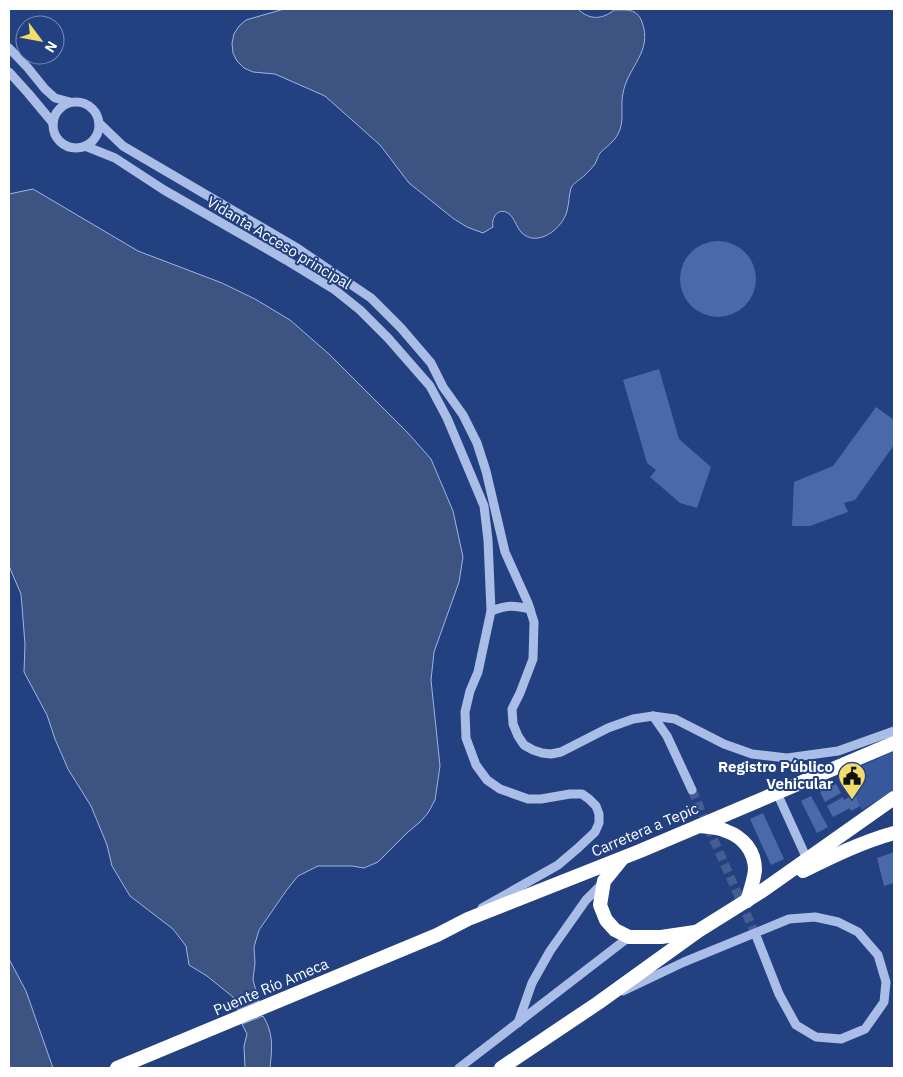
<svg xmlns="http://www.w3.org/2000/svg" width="903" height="1077" viewBox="0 0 903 1077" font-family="'IBM Plex Sans',sans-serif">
	<rect width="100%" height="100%" fill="#234080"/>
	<path fill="#37589d" d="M 894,751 L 894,790 L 862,810 L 846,773 Z"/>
	<g fill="#3d5382" stroke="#9db6e8">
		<path d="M 284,9 L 578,9 C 589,20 602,20 614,10 C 626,10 637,8 642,22 C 653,52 628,66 623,93 C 620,106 625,122 618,134 C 614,142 606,147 600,153 C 598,156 597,160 595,164 C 592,168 588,172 585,175 C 581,179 573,183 571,188 C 569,195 569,204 567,211 C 563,228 537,249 521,232 C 516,226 514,217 508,213 C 498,207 491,218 493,227 L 483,233 L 467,227 L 454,219 L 409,183 L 380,145 L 325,96 L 275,74 L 253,72 L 244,68 L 237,61 L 233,53 L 232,43 L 234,34 L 239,26 L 246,20 Z"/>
		<path d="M 33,189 L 138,251 L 222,283 L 255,299 L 290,320 L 329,354 L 408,433 L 431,459 L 453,511 L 463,557 L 459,582 L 434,652 L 431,680 L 440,766 L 435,800 L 428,813 L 420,822 L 408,832 L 378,862 L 364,868 L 352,866 L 318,866 L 298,876 L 286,891 L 259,930 L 254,947 L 255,963 L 253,980 L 259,1001 L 238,1010 L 233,997 L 207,976 L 189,965 L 186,946 L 173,929 L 130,896 L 112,866 L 107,845 L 91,806 L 68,769 L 55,739 L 47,715 L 24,672 L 25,644 L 21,594 L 9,566 L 9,194 Z"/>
		<path d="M 9,959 L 26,991 L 53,1068 L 9,1068 Z"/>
		<path d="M 263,1016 C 274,1034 272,1048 270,1068 L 245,1068 L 244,1046 L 247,1034 L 242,1024 Z"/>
	</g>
	<g fill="#4b69a9">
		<circle cx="718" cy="279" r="38"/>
		<path d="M 659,369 L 679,439 L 711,467 L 697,508 L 680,503 L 650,477 L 656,470 L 647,463 L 623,380 Z"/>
		<path d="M 876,407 L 894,420 L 894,445 L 855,500 L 844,503 L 848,512 L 810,526 L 792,526 L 794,482 L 833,466 Z"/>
		<path d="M 836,784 L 841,793 L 825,802 L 820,792 Z"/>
		<path d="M 855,794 L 860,806 L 851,811 L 850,808 L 833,817 L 827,806 L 843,797 L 844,800 Z"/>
		<path d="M 811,796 L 828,827 L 817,833 L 801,801 Z"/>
		<path d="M 763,813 L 784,859 L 771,865 L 750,819 Z"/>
		<path d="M 894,852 L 894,883 L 884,886 L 877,858 Z"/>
	</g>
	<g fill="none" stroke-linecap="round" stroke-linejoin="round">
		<path stroke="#445d93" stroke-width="9" stroke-dasharray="9 4.5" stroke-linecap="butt" d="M 692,790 L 757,938"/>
		<g stroke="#a9bde7" stroke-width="9">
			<path d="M 9,48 L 28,68 L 45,89 L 55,98 L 70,102"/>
			<path d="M 9,72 L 28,93 L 53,123"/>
			<circle cx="76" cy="125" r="23"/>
			<path d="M 99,123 L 123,146 L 297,248 L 371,298 L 401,328 L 431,363 L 443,387 L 463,415 L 477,443 L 486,471 L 505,552 L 528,603 L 534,622 L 533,659 L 520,693 L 512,709 L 513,724 L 518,736 L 524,745 L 533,750 L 542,753 L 551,754 L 561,752 L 608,728 L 633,719 L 653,716 L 675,719 L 724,744 L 752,754 L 787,758 L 838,751 L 894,731"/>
			<path d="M 85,146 L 115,158 L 164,190 L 286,260 L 335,290 L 360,310 L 388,338 L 430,386 L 447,418 L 484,506 L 488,540 L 491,611 L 478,672 L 470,691 L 465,712 L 466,738 L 476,765 L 487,780 L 500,789 L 528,799 L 541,799 L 570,794 L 582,794 L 589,799 L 596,806 L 599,814 L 599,823 L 595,832 L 578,848 L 558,865 L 482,908"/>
			<path d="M 491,611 C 507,605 513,605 530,609"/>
			<path d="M 653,716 L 667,736 L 692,790"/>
			<path d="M 777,793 L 807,859"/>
			<path d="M 623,991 L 684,962 L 789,919 L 815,917 L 838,922 L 858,932 L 878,955 L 886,982 L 884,1002 L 865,1029 L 841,1039 L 816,1037 L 796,1025 L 779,994 L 757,938"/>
			<path d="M 518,1023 L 532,983 L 550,951 L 586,900 L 604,882"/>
			<path d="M 459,1068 L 629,937"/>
		</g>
		<g stroke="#fff" stroke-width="14">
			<path d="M 699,826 C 708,827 718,827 726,831 C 743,837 755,851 755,870 C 754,880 750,891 747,901"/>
			<path d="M 621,860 L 604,881 L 600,905 L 606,920 L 615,930 L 629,937 L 661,937 L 695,932"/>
			<path d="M 803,871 C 833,856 862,842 894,833"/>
			<path d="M 117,1068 L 437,935 L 468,919 L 640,851 L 894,743"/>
			<path d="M 501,1068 L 598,1003 L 698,931 L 762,891 L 894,798"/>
		</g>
	</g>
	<defs>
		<g id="civic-pin" transform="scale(1.4375)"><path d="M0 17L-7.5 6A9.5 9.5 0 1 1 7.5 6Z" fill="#f2dc6c" stroke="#234080"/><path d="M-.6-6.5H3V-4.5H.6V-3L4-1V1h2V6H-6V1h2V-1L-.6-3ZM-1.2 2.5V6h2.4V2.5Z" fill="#111"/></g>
	</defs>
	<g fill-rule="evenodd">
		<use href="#civic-pin" x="852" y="776"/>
	</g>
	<g text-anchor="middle" stroke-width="4" stroke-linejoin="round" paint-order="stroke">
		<g font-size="15" fill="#fff" stroke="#234080">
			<text transform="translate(279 243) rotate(31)" y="5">Vidanta Acceso principal</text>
			<text transform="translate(645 830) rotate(-23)" y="5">Carretera a Tepic</text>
			<text transform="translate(271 987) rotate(-23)" y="5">Puente Río Ameca</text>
		</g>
		<g font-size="15" font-weight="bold" fill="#fff" stroke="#234080" text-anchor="end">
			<text x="833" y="772">Registro Público<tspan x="833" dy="17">Vehicular</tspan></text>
		</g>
	</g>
	<rect width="903" height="1077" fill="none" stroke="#ffffff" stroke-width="20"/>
	<g transform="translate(40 40) rotate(122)"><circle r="24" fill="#234080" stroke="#7b8cb3"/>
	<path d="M0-4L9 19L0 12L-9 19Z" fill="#f2dc6c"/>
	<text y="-8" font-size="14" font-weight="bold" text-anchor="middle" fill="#ffffff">N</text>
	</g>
</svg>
